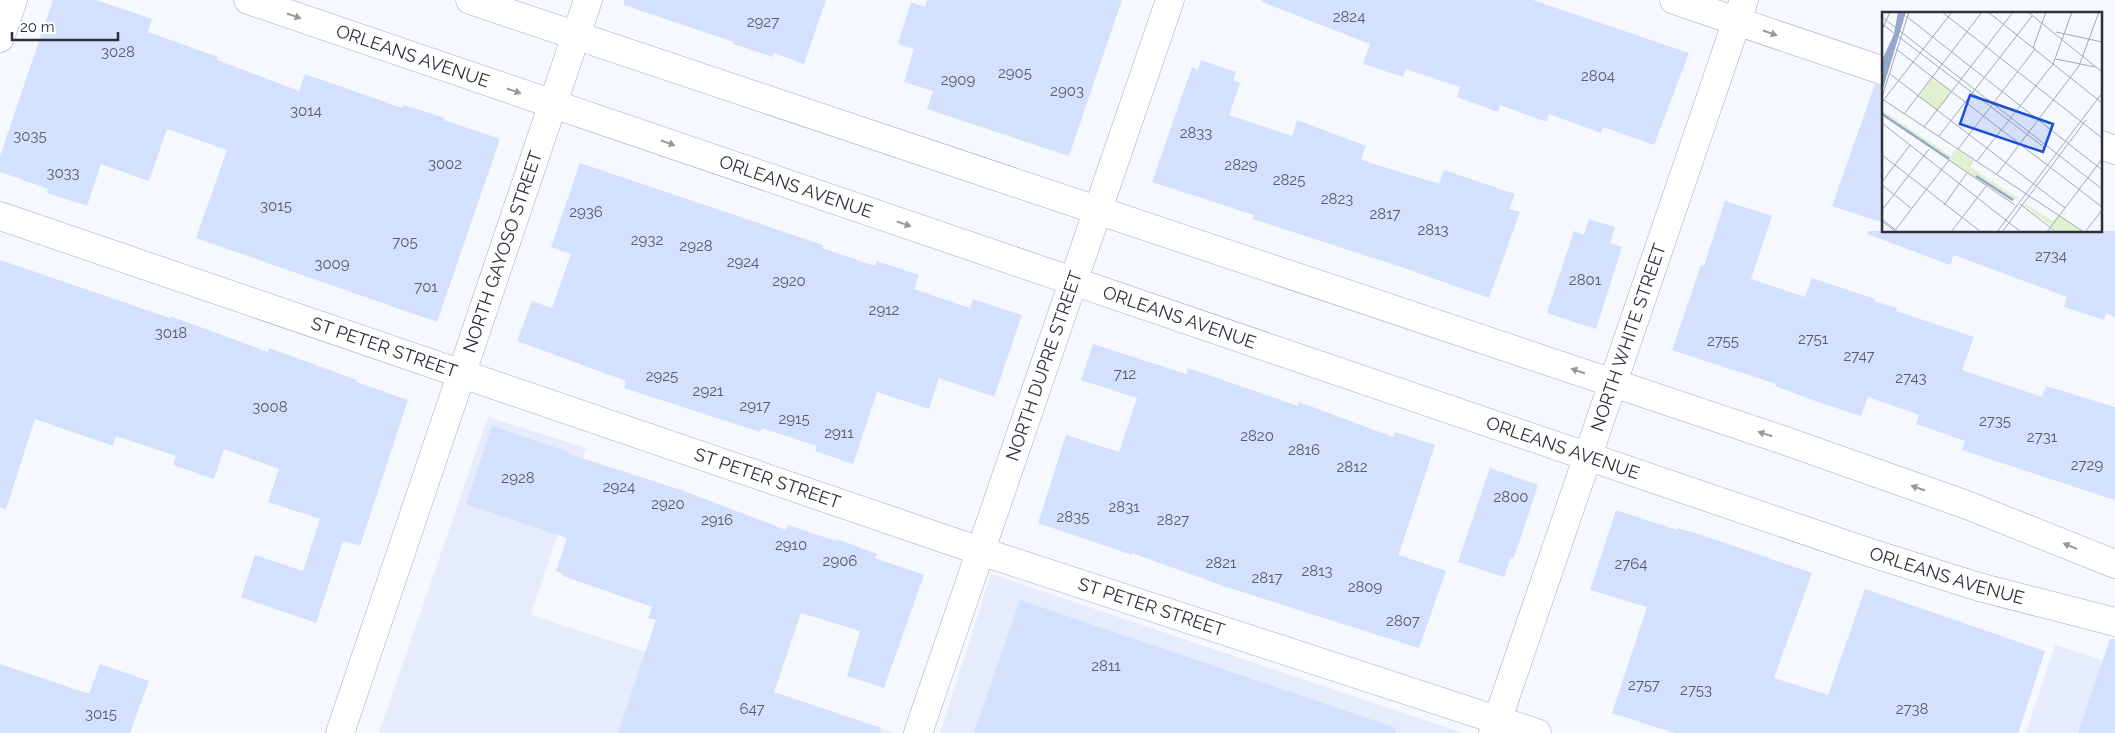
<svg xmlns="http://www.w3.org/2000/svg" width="2115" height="733" viewBox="0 0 2115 733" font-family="Raleway,sans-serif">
	<rect width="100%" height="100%" fill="#f5f8fe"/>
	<g fill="#e6ecfb">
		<path d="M 488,417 L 586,448 L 531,615 L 894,733 L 379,733 Z"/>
		<path d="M 991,574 L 1463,733 L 940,733 Z"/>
		<path d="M 2055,645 L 2115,664 L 2115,733 L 2026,733 Z"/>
	</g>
	<g fill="#d3e0fe">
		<path d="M 53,0 L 96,0 L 152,19 L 148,32 L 218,57 L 217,60 L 299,91 L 305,74 L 402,108 L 404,105 L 445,118 L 444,120 L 500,139 L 437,322 L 196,238 L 227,150 L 167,129 L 149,181 L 101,164 L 87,206 L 47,193 L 48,189 L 0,172 L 0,156 Z"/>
		<path d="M 624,0 L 826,0 L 804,64 L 774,53 L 773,57 L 733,44 L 734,42 L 624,5 Z"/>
		<path d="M 927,0 L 1122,0 L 1069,156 L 927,109 L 933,91 L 904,82 L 914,49 L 898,44 L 911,2 L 925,7 Z"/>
		<path d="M 1262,0 L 1533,0 L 1689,53 L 1654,145 L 1603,127 L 1601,133 L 1549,114 L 1547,122 L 1500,105 L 1498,112 L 1457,97 L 1460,87 L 1406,69 L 1403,77 L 1363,64 L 1370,44 L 1262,2 Z"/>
		<path d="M 1201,60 L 1236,72 L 1233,80 L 1240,83 L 1229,115 L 1292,136 L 1297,120 L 1366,146 L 1361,159 L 1371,163 L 1439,184 L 1444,170 L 1515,194 L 1509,209 L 1520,212 L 1489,298 L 1404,268 L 1253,219 L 1254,215 L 1152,182 L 1192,67 L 1198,70 Z"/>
		<path d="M 1875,84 L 1884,86 L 1884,223 L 1832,206 Z"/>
		<path d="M 580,163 L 823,245 L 822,248 L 875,266 L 877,261 L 919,275 L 914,289 L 970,308 L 973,299 L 1022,315 L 994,397 L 939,378 L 929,409 L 877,392 L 853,464 L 815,451 L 817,446 L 762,428 L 760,432 L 624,388 L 626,381 L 517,341 L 532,301 L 552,308 L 571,254 L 551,247 Z"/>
		<path d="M 1725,201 L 1772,216 L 1751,279 L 1805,297 L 1812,278 L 1875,299 L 1874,301 L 1897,308 L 1896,311 L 1974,337 L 1962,370 L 2042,397 L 2046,386 L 2115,407 L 2115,500 L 1962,450 L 1965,441 L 1916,424 L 1919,415 L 1868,397 L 1861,416 L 1821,403 L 1775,386 L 1776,384 L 1672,350 L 1701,265 L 1704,266 Z"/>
		<path d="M 1589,219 L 1615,227 L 1610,243 L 1622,247 L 1596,329 L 1547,313 L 1574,231 L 1584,235 Z"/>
		<path d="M 1868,231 L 2115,231 L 2115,317 L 2106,313 L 2104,320 L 2064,307 L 2067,297 L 1954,255 L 1950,265 L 1867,234 Z"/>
		<path d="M 0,260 L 170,318 L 170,316 L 268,352 L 269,348 L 357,380 L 356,382 L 408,400 L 360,546 L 343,541 L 316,623 L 241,597 L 255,555 L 303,571 L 320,519 L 268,502 L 279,469 L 224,449 L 214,479 L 173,465 L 176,456 L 116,436 L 113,446 L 35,419 L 6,509 L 0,508 Z"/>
		<path d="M 1093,344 L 1186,374 L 1188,368 L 1298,406 L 1299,402 L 1393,437 L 1395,432 L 1435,445 L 1399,553 L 1399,555 L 1446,571 L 1419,648 L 1226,587 L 1132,553 L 1132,555 L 1038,523 L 1066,435 L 1119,452 L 1137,398 L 1081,380 Z"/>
		<path d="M 492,426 L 569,452 L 569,454 L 681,490 L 786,530 L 788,525 L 836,541 L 837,539 L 877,554 L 875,558 L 924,575 L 884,688 L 847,676 L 860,631 L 801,613 L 774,692 L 881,728 L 880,733 L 618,733 L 656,620 L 648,618 L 652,607 L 563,576 L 564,574 L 556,571 L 567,538 L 466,504 Z"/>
		<path d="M 1490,468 L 1538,485 L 1514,558 L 1511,557 L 1504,577 L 1458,562 Z"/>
		<path d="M 1616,510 L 1677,530 L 1678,528 L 1714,539 L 1812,573 L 1774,678 L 1828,695 L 1865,589 L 2045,651 L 2018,733 L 1674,733 L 1612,713 L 1647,607 L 1590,590 Z"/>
		<path d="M 1020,600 L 1396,728 L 1395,733 L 974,733 Z"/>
		<path d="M 2110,639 L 2115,639 L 2115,733 L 2078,733 Z"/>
		<path d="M 0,664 L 89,694 L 100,664 L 149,681 L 130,733 L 0,733 Z"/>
	</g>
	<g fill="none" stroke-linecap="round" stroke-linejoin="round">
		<g stroke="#9da9c6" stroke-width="29">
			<g id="minor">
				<path d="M 1674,0 L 1884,71"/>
				<path d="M 0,38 L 13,0"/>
				<path d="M 2101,145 L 2115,150"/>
				<path id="s1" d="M 0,216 L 980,551 L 1537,733"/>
				<path id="s2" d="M 340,733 L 588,0"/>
				<path id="s3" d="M 918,733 L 1170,0"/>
				<path id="s4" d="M 1493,733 L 1744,0"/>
			</g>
		</g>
		<g stroke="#9da9c6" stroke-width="29">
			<g id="tertiary">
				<path id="s5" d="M 248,0 L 1868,552 L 1979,587 L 2115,622"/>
				<path d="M 470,0 L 1783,440 L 1967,505 L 2115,564"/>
			</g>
		</g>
		<use href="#minor" stroke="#fff" stroke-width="28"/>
		<use href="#tertiary" stroke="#fff" stroke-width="28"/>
	</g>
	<defs><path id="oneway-solid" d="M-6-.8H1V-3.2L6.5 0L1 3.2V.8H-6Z" transform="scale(1.25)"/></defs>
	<g fill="#95989d">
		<use href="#oneway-solid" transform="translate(294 16) rotate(19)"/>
		<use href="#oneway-solid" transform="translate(1770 33) rotate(19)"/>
		<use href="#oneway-solid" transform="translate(514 91) rotate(19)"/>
		<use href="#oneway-solid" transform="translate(668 143) rotate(19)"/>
		<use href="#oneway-solid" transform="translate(904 224) rotate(19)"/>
		<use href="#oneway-solid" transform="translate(1578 371) rotate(-161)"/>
		<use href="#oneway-solid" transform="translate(1765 434) rotate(-162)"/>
		<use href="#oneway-solid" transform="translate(1918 488) rotate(-161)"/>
		<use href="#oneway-solid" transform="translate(2070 546) rotate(-158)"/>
	</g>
	<g text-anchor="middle" stroke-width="4" stroke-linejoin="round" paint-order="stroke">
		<g font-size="15" fill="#555c6c">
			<text x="1349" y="22">2824</text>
			<text x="763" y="27">2927</text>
			<text x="118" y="57">3028</text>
			<text x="1015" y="78">2905</text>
			<text x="1598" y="81">2804</text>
			<text x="958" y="85">2909</text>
			<text x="1067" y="96">2903</text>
			<text x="306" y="116">3014</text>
			<text x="1196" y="138">2833</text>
			<text x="30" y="141">3035</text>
			<text x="445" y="169">3002</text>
			<text x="1241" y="170">2829</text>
			<text x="63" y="178">3033</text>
			<text x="1289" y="185">2825</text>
			<text x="1337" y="204">2823</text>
			<text x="276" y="211">3015</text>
			<text x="586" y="217">2936</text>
			<text x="1385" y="219">2817</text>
			<text x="1433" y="235">2813</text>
			<text x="647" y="245">2932</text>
			<text x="405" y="247">705</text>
			<text x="696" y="251">2928</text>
			<text x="2051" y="261">2734</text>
			<text x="743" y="267">2924</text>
			<text x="332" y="269">3009</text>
			<text x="1585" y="285">2801</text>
			<text x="789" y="286">2920</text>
			<text x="426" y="292">701</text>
			<text x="884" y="315">2912</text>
			<text x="171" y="338">3018</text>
			<text x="1813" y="344">2751</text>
			<text x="1723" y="346">2755</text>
			<text x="1859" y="361">2747</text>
			<text x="1125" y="379">712</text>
			<text x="662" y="381">2925</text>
			<text x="1911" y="383">2743</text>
			<text x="708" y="396">2921</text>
			<text x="755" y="411">2917</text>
			<text x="270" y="412">3008</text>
			<text x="794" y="424">2915</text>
			<text x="1995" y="426">2735</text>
			<text x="839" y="438">2911</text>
			<text x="1257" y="441">2820</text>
			<text x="2042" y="442">2731</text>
			<text x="1304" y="455">2816</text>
			<text x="2087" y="470">2729</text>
			<text x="1352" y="472">2812</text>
			<text x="518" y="483">2928</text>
			<text x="619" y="492">2924</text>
			<text x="1511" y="502">2800</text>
			<text x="668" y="509">2920</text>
			<text x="1124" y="512">2831</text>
			<text x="1073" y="522">2835</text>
			<text x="717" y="525">2916</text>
			<text x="1173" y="525">2827</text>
			<text x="791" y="550">2910</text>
			<text x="840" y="566">2906</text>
			<text x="1221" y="568">2821</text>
			<text x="1631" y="569">2764</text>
			<text x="1317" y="576">2813</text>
			<text x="1267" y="583">2817</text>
			<text x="1365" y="592">2809</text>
			<text x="1403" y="626">2807</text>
			<text x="1106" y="671">2811</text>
			<text x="1644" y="690">2757</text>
			<text x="1696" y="695">2753</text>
			<text x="752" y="714">647</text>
			<text x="1912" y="714">2738</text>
			<text x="101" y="719">3015</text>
		</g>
		<g font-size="18" fill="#2b303b" stroke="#fff">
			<text dy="6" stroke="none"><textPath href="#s5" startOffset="174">ORLEANS AVENUE</textPath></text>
			<text dy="6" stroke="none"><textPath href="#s5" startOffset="579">ORLEANS AVENUE</textPath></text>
			<text dy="6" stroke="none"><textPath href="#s2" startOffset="508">NORTH GAYOSO STREET</textPath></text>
			<text dy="6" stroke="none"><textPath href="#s5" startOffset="984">ORLEANS AVENUE</textPath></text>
			<text dy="6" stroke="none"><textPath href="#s4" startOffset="418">NORTH WHITE STREET</textPath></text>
			<text dy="6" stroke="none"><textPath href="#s1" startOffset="406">ST PETER STREET</textPath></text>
			<text dy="6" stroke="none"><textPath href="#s3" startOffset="388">NORTH DUPRE STREET</textPath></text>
			<text dy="6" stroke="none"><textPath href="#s5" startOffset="1389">ORLEANS AVENUE</textPath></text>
			<text dy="6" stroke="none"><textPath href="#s1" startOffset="811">ST PETER STREET</textPath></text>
			<text dy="6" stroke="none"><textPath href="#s5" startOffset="1794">ORLEANS AVENUE</textPath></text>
			<text dy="6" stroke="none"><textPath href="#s1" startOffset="1216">ST PETER STREET</textPath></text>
		</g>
	</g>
	<g transform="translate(1882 12)">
		<rect width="220" height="220" fill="#f5f8fe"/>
		<path d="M 51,65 L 70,80 L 55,99 L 36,84 ZM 0,98 L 69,144 L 74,137 L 92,149 L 88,155 L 136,186 L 130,189 L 0,104 ZM 144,192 L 171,209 L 176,203 L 201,220 L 176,220 L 143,194 Z" fill="#e1f0d1"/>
		<path d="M 16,0 L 24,0 L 0,80 L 0,48 L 12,22 Z" fill="#97a6cb"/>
		<path fill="none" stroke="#97a6cb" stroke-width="2.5" d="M 0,102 L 67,147M 94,164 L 131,188"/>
		<path fill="none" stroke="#a4a8b0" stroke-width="1" d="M 60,0 L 220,126M 106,0 L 220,91M 146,0 L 220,60M 24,4 L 220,158M 0,5 L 220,177M 0,12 L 163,136M 0,18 L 8,0M 174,20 L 220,30M 151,36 L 164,0M 14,37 L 220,195M 174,47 L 213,55M 8,62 L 183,196M 0,85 L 27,0M 0,87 L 202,220M 0,90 L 70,0M 22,102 L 100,0M 0,111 L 139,220M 42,115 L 131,0M 57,124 L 150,4M 76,137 L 153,37M 0,143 L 99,220M 95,149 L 171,52 L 190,0M 115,162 L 197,54 L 217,0M 0,170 L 28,133M 0,173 L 29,196M 138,192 L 174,220M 62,193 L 85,161M 0,198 L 47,137M 0,207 L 16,220M 0,209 L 14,220M 14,217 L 67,148 L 133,193M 69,220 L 105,173M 115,220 L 220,81M 120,220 L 204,108M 165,220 L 220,147M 203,220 L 220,198"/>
		<path fill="#1d4ed8" fill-opacity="0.15" stroke="#1d4ed8" stroke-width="2.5" d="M 88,83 L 171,112 L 161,140 L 78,112 Z"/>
		<rect width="220" height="220" fill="none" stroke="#2b303b" stroke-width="2.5"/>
	</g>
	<path d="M12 32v8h106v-8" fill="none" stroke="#2b303b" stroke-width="2.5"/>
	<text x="20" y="32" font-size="15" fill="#2b303b" stroke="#ffffff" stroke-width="4" paint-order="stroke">20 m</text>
</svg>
